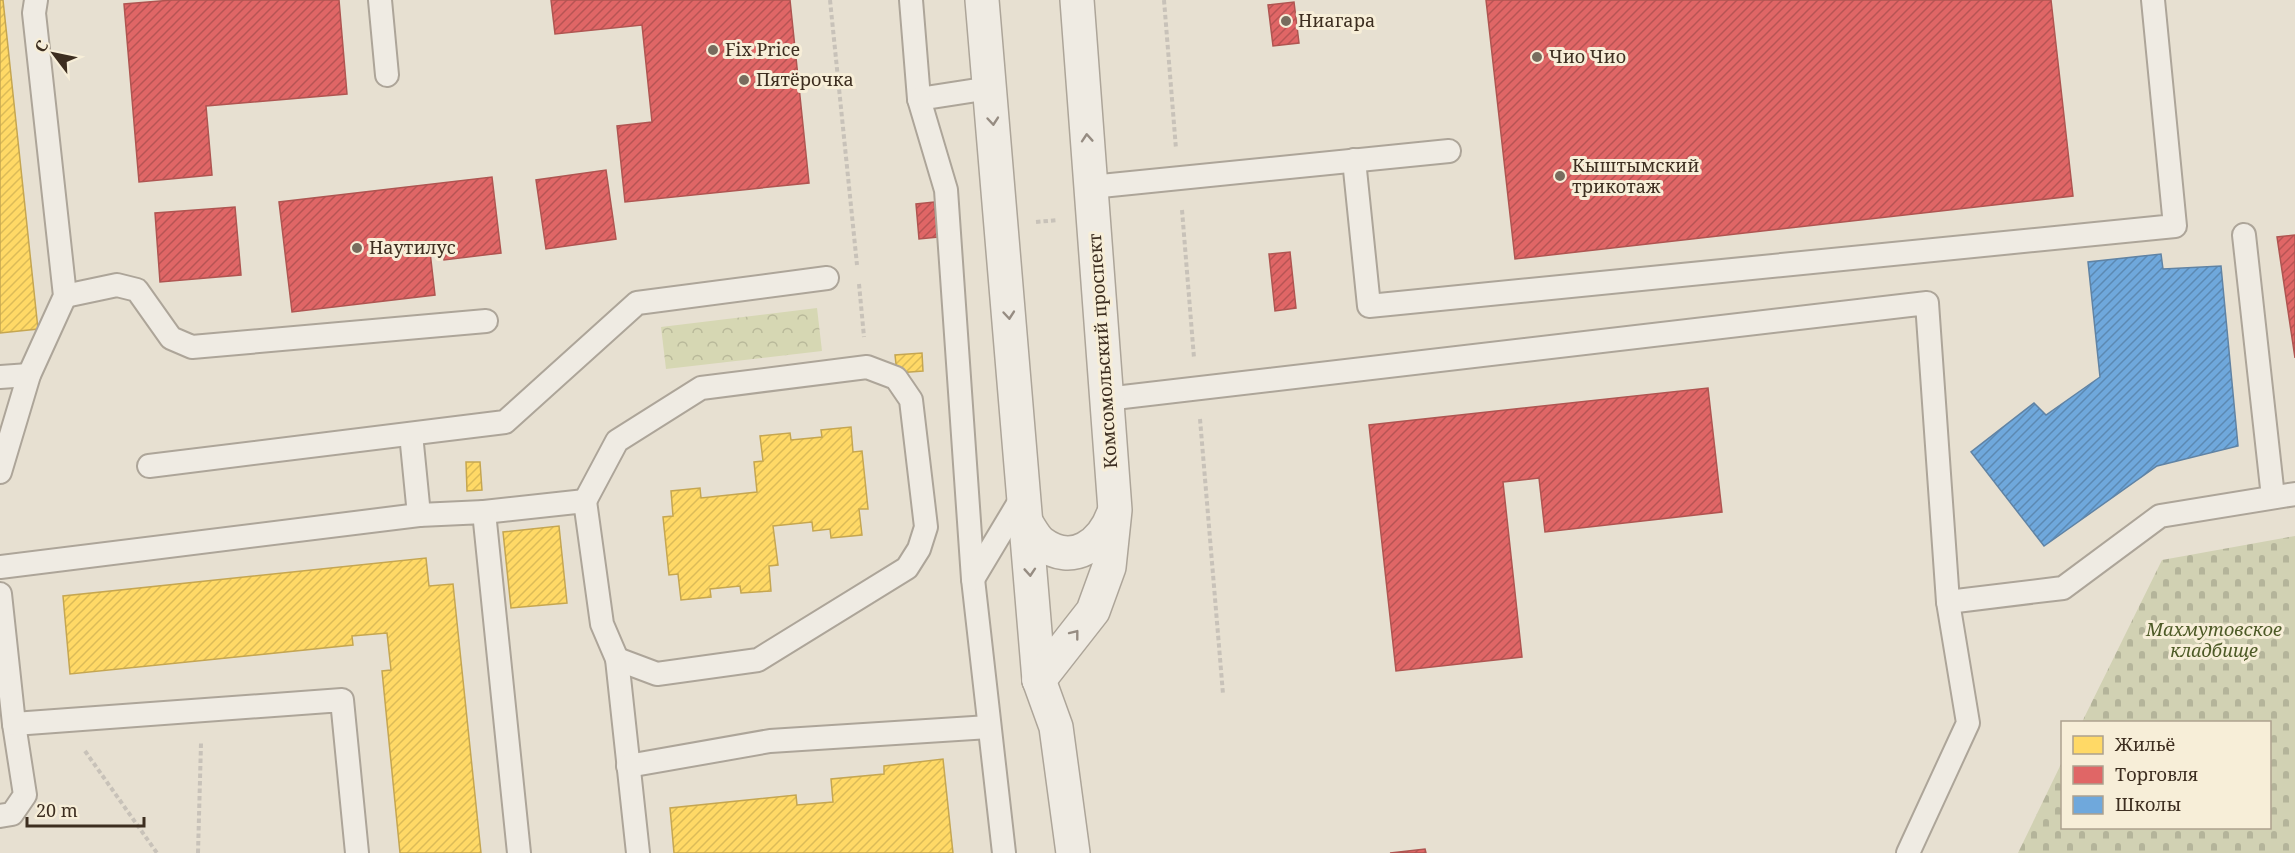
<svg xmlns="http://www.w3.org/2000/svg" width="2295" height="853" viewBox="0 0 2295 853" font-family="'Noto Serif',serif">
	<defs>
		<pattern id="cemetery-stones" width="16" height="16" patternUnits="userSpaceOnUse" patternTransform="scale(1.5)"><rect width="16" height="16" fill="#d1d1b3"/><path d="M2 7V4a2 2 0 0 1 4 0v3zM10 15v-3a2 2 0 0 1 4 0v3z" fill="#b4b49a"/></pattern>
		<pattern id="park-crowns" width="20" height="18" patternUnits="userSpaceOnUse" patternTransform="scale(1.5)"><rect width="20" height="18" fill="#d6d7b3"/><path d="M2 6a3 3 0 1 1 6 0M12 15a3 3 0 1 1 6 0" fill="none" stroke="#b9b99a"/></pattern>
		<pattern id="homes-hatch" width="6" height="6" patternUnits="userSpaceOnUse" patternTransform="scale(1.5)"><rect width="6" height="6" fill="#ffd966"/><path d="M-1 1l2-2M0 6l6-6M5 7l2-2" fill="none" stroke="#dbbb58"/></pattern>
		<pattern id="shops-hatch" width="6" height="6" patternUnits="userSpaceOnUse" patternTransform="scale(1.5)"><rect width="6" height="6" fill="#e06666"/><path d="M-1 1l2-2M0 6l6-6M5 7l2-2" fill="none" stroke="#b75454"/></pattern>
		<pattern id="schools-hatch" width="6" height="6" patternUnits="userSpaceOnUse" patternTransform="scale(1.5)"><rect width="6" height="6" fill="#6fa8dc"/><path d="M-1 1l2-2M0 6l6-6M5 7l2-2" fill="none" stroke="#5c89b2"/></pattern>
	</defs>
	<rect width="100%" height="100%" fill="#e7e0d1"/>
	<path fill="url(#cemetery-stones)" d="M 2295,536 L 2295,853 L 2018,853 L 2062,762 L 2062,828 L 2270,828 L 2270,722 L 2082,722 L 2162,560 Z"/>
	<path fill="url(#park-crowns)" d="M 817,308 L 822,351 L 666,369 L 661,327 Z"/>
	<g fill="url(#homes-hatch)" stroke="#c5a651" stroke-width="1.5">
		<path d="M 0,0 L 3,0 L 38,329 L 0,333 Z"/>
		<path d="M 922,353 L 923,371 L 897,373 L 895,355 Z"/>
		<path d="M 851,427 L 853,452 L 862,451 L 868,509 L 859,509 L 862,535 L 831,538 L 830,529 L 813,531 L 812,522 L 773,526 L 778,565 L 769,566 L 771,591 L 741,593 L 740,586 L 710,589 L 711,597 L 681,600 L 678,574 L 669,575 L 663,517 L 673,516 L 671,491 L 700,488 L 701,498 L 757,492 L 754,462 L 763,461 L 760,436 L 790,433 L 791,440 L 822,437 L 821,430 Z"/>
		<path d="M 466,462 L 480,462 L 482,490 L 467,491 Z"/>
		<path d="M 559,526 L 567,603 L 511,608 L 503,532 Z"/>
		<path d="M 426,558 L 429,586 L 453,584 L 481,853 L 400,853 L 382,671 L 391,670 L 387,633 L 352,636 L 353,645 L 70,674 L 63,596 Z"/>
		<path d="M 943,759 L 953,853 L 674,853 L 670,808 L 796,795 L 797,805 L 833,802 L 831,779 L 884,774 L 884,766 Z"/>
	</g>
	<g fill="url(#shops-hatch)" stroke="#af5551" stroke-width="1.5">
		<path d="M 172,0 L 339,0 L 347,94 L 206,106 L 212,175 L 139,182 L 124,4 Z"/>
		<path d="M 551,0 L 790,0 L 809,183 L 625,202 L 617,126 L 652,122 L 642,25 L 555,34 Z"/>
		<path d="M 1486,0 L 2051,0 L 2073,196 L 1515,259 Z"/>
		<path d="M 1294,2 L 1299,43 L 1273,46 L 1268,5 Z"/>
		<path d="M 606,170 L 616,239 L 546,249 L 536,180 Z"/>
		<path d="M 492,177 L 501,253 L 444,260 L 442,242 L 429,243 L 435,295 L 292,312 L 279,202 Z"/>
		<path d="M 934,202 L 938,237 L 919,239 L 916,204 Z"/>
		<path d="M 235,207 L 241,275 L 160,282 L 155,213 Z"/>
		<path d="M 2295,235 L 2295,358 L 2277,237 Z"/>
		<path d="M 1290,252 L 1296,308 L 1275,311 L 1269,254 Z"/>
		<path d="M 1708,388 L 1722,512 L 1545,532 L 1539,478 L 1503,482 L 1522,657 L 1396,671 L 1369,425 Z"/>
		<path d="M 1425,849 L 1426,853 L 1390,853 Z"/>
	</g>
	<path fill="url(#schools-hatch)" stroke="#6083a4" stroke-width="1.5" d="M 2161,254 L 2163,269 L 2221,266 L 2238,446 L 2157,466 L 2044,546 L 1971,452 L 2034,403 L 2046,415 L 2100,377 L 2088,262 Z"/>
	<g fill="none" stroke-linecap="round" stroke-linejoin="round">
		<g stroke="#ada599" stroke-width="26">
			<g id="service">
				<path d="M 380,0 L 387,75"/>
				<path d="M 911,0 L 919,99 L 990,88"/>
				<path d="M 919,99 L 946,190 L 973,579 L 1004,853"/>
				<path d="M 1354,160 L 1369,306 L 2175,226 L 2153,0"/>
				<path d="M 1091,187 L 1449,151"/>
				<path d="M 2244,235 L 2273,497"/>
				<path d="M 65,296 L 117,285 L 137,290 L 171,338 L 192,347 L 486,321"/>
				<path d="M 0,377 L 29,375"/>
				<path d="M 1106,399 L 1927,303 L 1948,602 L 1968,723 L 1908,853"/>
				<path d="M 411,434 L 419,515"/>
				<path d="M 149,466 L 505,422 L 637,303 L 827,278"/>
				<path d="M 0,472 L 29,375 L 65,296 L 34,13 L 36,0"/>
				<path d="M 585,501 L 617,441 L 701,388 L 867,367 L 896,378 L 911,400 L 926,527 L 919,549 L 907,568 L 758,660 L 657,674 L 617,659"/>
				<path d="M 484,512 L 585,501 L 602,624 L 617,659 L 638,853"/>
				<path d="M 0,567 L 419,515 L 484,512 L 519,853"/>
				<path d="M 973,579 L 1024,494"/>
				<path d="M 0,594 L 14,724 L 25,795 L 12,814 L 0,816"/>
				<path d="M 1948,602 L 2063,588 L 2160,516 L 2295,494"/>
				<path d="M 14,724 L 342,700 L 357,853"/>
				<path d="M 628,766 L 770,741 L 989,727"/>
			</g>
		</g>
		<g stroke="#ada599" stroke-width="36">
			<path id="minor" d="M 1039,680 L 1056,727 L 1073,853"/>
		</g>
		<g stroke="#ada599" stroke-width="36">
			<g id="tertiary">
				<path d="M 982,0 L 1039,680"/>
				<path d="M 1027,524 C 1031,530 1035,538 1041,543 C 1073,567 1103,544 1114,512"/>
				<path d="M 1039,680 L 1093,611 L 1109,567 L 1115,510 L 1077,0"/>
			</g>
		</g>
		<g stroke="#c8c2b9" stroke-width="4" stroke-dasharray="4.5 3" stroke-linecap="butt">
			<path d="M 830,0 L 857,265"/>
			<path d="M 1164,0 L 1176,149"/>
			<path d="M 1182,210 L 1194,358"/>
			<path d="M 1036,222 L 1058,220"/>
			<path d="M 859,284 L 864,337"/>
			<path d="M 1200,419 L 1223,694"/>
			<path d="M 85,751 L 157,853"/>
			<path d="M 198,853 L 201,743"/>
		</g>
		<use href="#service" stroke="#efebe3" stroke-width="22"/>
		<use href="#minor" stroke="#efebe3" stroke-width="33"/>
		<use href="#tertiary" stroke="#efebe3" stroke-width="33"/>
	</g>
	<defs><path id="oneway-chevron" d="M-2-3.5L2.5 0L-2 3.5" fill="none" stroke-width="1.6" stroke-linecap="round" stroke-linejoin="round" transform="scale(1.5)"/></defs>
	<g stroke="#968c82">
		<use href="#oneway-chevron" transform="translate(993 121) rotate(85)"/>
		<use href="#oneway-chevron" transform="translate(1087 138) rotate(-94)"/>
		<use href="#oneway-chevron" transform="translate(1009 315) rotate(85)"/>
		<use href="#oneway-chevron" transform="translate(1030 572) rotate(86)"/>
		<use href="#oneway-chevron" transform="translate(1075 634) rotate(-52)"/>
	</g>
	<g fill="#786c5e" stroke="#f7eed8" stroke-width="2">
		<circle cx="1286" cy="21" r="6"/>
		<circle cx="713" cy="50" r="6"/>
		<circle cx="1537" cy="57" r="6"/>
		<circle cx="744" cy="80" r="6"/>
		<circle cx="1560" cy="176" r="6"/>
		<circle cx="357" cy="248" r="6"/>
	</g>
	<g text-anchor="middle" stroke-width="6" stroke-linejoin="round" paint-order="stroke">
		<g font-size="18" fill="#3d2e20" stroke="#f7eed8" text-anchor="start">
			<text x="1298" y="27">Ниагара</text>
			<text x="725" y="56">Fix Price</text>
			<text x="1549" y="63">Чио Чио</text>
			<text x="756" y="86">Пятёрочка</text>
			<text x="1572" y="172">Кыштымский<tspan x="1572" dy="21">трикотаж</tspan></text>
			<text x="369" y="254">Наутилус</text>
		</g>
		<g font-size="18" fill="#3d2e20" stroke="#f7eed8">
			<text transform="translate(1103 351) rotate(-94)" y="6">Комсомольский проспект</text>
		</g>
		<g font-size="18" font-style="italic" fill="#4d5a26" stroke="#f7eed8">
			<text x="2214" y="636">Махмутовское<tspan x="2214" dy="21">кладбище</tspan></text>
		</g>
	</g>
	<rect x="2061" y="721" width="210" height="108" fill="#f7eed8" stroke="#ada18e" stroke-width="1.5"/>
	<rect x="2073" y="736" width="30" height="18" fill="#ffd966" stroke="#ada18e" stroke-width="1.5"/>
	<text x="2115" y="751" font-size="18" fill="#3d2e20">Жильё</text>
	<rect x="2073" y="766" width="30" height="18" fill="#e06666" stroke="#ada18e" stroke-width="1.5"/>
	<text x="2115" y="781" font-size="18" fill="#3d2e20">Торговля</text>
	<rect x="2073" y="796" width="30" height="18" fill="#6fa8dc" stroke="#ada18e" stroke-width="1.5"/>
	<text x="2115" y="811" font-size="18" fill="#3d2e20">Школы</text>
	<g transform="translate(54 54) rotate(302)" stroke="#f7eed8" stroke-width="4.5" paint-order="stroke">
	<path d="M0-4.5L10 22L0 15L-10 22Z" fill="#3d2e20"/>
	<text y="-9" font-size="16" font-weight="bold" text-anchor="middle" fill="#3d2e20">С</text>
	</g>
	<path d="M27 817v9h117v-9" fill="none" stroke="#3d2e20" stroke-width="3"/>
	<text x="36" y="817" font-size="18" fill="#3d2e20" stroke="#f7eed8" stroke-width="4.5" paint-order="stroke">20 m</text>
</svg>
